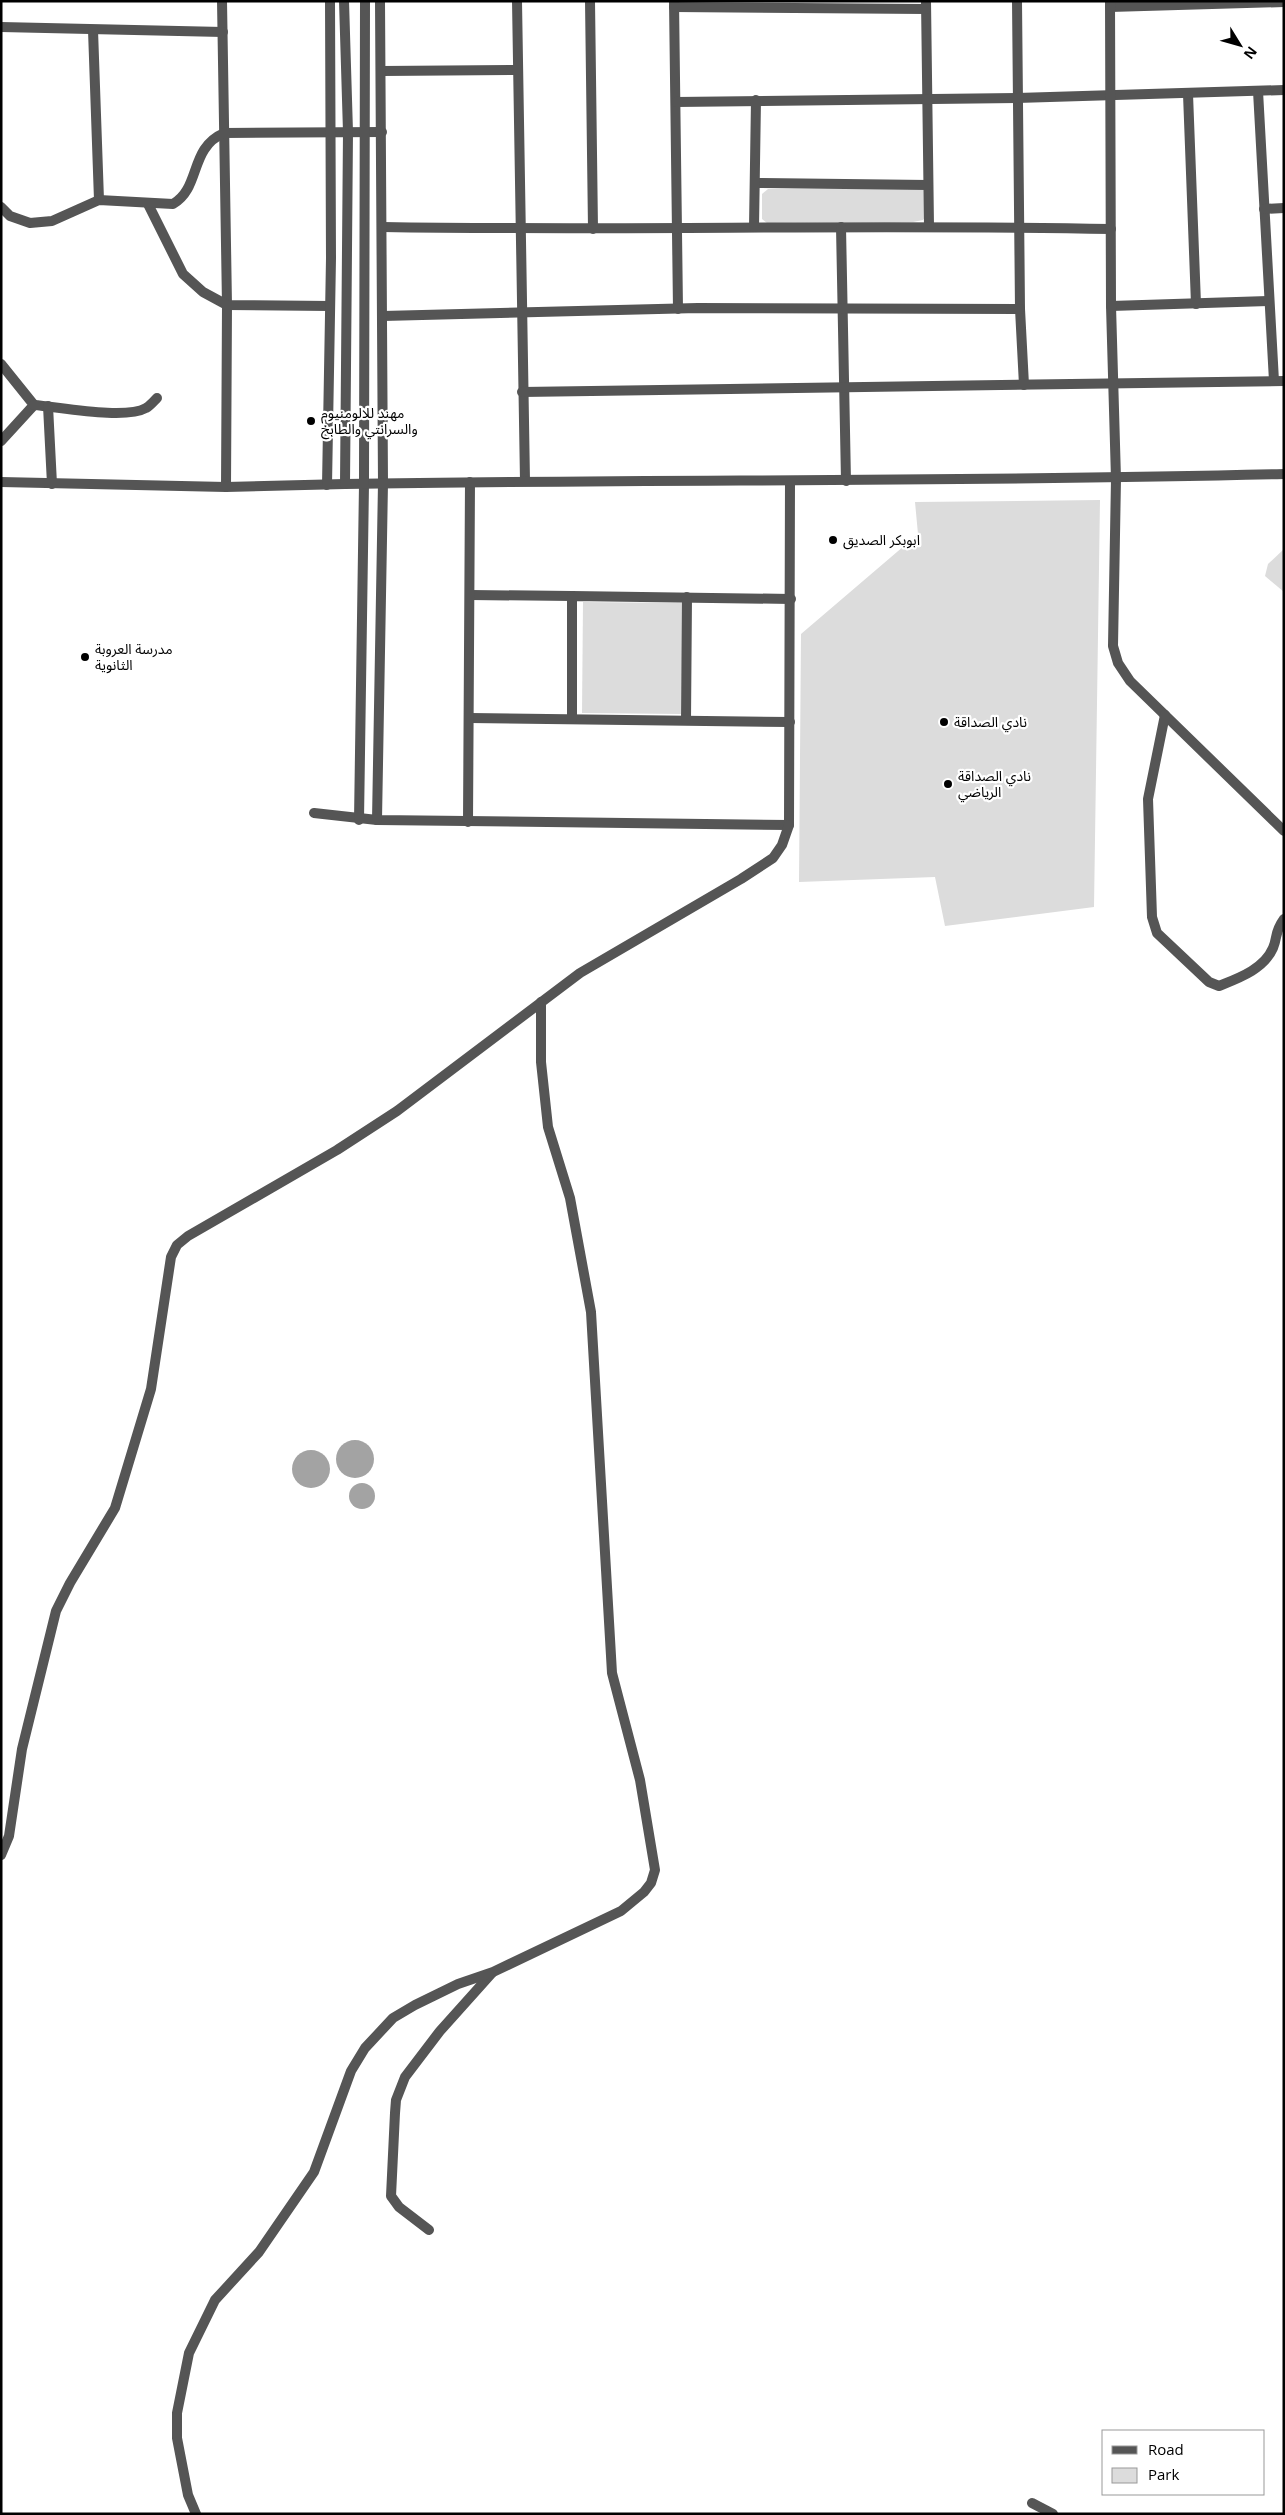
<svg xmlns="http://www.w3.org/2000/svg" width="1285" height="2515" viewBox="0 0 1285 2515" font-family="'Open Sans','Noto Sans Arabic',sans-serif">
	<rect width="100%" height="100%" fill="#fff"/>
	<g fill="#dcdcdc">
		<path d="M 922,188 L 926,191 L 927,214 L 923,220 L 913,222 L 767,223 L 762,219 L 762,194 L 768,189 Z"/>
		<path d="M 1100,500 L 1094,907 L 945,926 L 935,877 L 799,882 L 801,634 L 918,534 L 915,502 Z"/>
		<path d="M 1284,549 L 1284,592 L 1265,576 L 1268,564 Z"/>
		<path d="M 583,602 L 683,603 L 681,714 L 582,713 Z"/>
	</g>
	<g fill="#a3a3a3">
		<circle cx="355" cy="1459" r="19"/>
		<circle cx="311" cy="1469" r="19"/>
		<circle cx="362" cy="1496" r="13"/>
	</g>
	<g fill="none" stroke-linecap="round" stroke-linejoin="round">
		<g stroke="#555" stroke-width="10">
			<path d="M 222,1 L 227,305 L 226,487"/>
			<path d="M 517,1 L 525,481"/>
			<path d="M 590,1 L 593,229"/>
			<path d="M 674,1 L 678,309"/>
			<path d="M 926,1 L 929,226"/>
			<path d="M 1017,1 L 1020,309 L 1024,385"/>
			<path d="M 674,7 L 926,9"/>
			<path d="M 1110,7 L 1284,2"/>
			<path d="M 1,27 L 223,32"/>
			<path d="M 93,30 L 99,200"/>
			<path d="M 382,71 L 518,70"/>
			<path d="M 1258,91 L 1274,381"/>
			<path d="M 1188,94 L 1196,304"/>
			<path d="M 676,102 L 1017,98 L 1284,90"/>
			<path d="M 755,183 L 928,185"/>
			<path d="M 148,204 L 183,274 L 203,292 L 227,305 L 330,306"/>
			<path d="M 1,207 L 10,216 L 30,223 L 52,221 L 99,200 L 173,204 C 201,188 189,148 224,133 L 382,132"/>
			<path d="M 1264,209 L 1284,208"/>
			<path d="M 383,227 C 626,231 868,224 1111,229"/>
			<path d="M 754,227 L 756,100"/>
			<path d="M 841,227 L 846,481"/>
			<path d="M 1111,306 L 1268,301"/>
			<path d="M 383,316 L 698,308 L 1020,309"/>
			<path d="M 1,364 L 34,405 L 1,441"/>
			<path d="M 522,392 L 1284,381"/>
			<path d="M 34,405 C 60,407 125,420 146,408 C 150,406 154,401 157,398"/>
			<path d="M 48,406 L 52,484"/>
			<path d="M 1116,479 L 1113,646 L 1118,663 L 1130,681 L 1284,831"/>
			<path d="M 1,482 L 226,487 L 345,484"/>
			<path d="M 327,485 L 331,258 L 330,1"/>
			<path d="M 471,595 L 572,596"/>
			<path d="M 1165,715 L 1148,799 L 1152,917 L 1157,933 L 1209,982 L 1219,986 C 1239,978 1264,969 1273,948 C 1278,936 1274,933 1284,919"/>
			<path d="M 470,718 L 790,722"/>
			<path d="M 572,719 L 572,596 L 791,599"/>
			<path d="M 686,720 L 687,597"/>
			<path d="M 314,813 L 377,820 L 789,825 L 790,481"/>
			<path d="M 359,820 L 364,484"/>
			<path d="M 377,820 L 383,483 L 380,1"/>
			<path d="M 468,822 L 470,482"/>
			<path d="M 1,1855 L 9,1836 L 22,1749 L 56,1611 L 70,1583 L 115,1508 L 151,1389 L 171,1257 L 177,1245 L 188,1236 L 337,1150 L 397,1111 L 580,973 L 741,879 L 773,858 L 782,845 L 789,825"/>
			<path d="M 429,2230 L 399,2207 L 391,2196 L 395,2113 L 396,2100 L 405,2077 L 440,2031 L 492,1973"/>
			<path d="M 1032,2503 L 1053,2514"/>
			<path d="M 196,2514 L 188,2495 L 177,2438 L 177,2413 L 189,2353 L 215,2300 L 259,2252 L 314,2172 L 351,2071 L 365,2048 L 393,2018 L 415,2005 L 458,1984 L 493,1972 L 621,1911 L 644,1892 L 651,1883 L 655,1870 L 640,1780 L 612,1673 L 591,1312 L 570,1198 L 548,1127 L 541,1062 L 541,1002"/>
		</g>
		<g stroke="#555" stroke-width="10">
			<path d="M 344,1 L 348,132 L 345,484 C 658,479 971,482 1284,474"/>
			<path d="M 1110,1 L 1111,306 L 1116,479"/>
			<path d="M 364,484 L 365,1"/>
		</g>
	</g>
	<g fill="#000" stroke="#fff" stroke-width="2">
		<circle cx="311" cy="421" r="5"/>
		<circle cx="833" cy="540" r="5"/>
		<circle cx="85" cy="657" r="5"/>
		<circle cx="944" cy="722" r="5"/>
		<circle cx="948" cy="784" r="5"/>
	</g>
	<g text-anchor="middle" stroke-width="4.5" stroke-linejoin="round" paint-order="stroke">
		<g font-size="14" fill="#000" stroke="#fff" text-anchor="start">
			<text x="321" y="418">مهند للالومنيوم<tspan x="321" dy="16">والسرانتي والطابخ</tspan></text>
			<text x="843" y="545">ابوبكر الصديق</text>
			<text x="95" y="654">مدرسة العروبة<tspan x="95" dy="16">الثانوية</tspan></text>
			<text x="954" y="727">نادي الصداقة</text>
			<text x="958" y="781">نادي الصداقة<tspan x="958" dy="16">الرياضي</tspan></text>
		</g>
	</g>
	<rect width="1285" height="2515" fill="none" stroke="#000000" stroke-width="5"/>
	<rect x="1102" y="2430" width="162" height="65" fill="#ffffff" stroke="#999999"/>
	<rect x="1112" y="2446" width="25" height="8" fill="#555555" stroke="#999999"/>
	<text x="1148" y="2455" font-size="15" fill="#000000">Road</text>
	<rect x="1112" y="2468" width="25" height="15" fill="#dcdcdc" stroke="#999999"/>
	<text x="1148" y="2480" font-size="15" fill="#000000">Park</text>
	<g transform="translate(1240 45) rotate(127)" stroke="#ffffff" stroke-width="4" paint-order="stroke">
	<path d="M0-4L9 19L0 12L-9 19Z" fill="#000000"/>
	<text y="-8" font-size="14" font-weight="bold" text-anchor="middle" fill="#000000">N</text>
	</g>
</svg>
